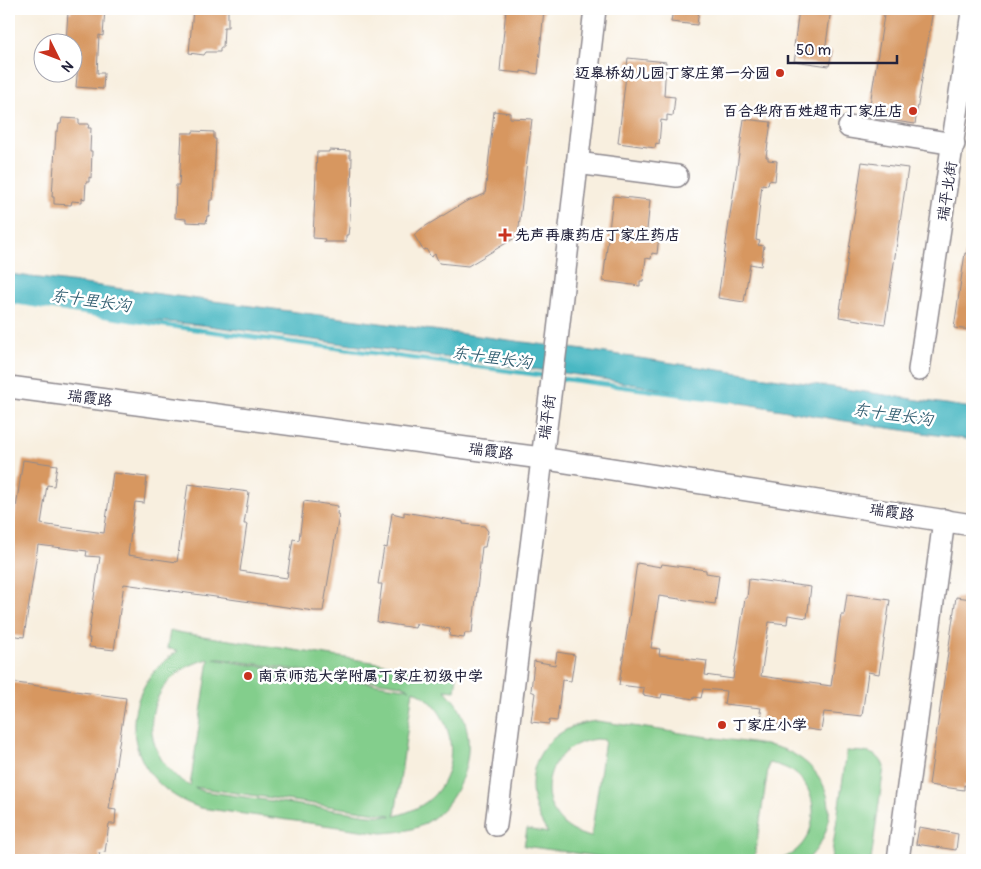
<svg xmlns="http://www.w3.org/2000/svg" width="981" height="869" viewBox="0 0 981 869" font-family="Pangolin,'LXGW WenKai TC',sans-serif">
	<rect width="100%" height="100%" fill="#fff"/>
	<filter id="ink" filterUnits="userSpaceOnUse"><feTurbulence type="fractalNoise" baseFrequency=".02" numOctaves="2"/><feDisplacementMap in="SourceGraphic" scale="10" xChannelSelector="R" yChannelSelector="G"/><feConvolveMatrix kernelMatrix="1 2 1 2 8 2 1 2 1" color-interpolation-filters="sRGB"/></filter>
	<filter id="wash" filterUnits="userSpaceOnUse"><feTurbulence type="fractalNoise" baseFrequency=".0096" numOctaves="4" result="noise"/><feDisplacementMap in="SourceGraphic" scale="20" xChannelSelector="R" yChannelSelector="G"/><feGaussianBlur stdDeviation="1.12" result="paint"/><feColorMatrix in="noise" values="0 0 0 0 0 0 0 0 0 0 0 0 0 0 0 0 0 1.4 0 .05"/><feComposite in="paint" operator="in"/></filter>
	<g filter="url(#wash)">
		<rect width="100%" height="100%" fill="#f8efdf"/>
		<g fill="#83ce8c" stroke="#527864" fill-rule="evenodd">
			<path d="M 170,631 L 457,675 L 455,691 L 445,690 C 448,694 452,698 455,702 C 482,739 465,797 429,821 C 415,831 398,832 382,833 L 201,808 C 123,783 110,695 178,651 L 167,648 ZM 209,659 L 209,660 L 190,786 C 131,753 142,674 209,659 ZM 213,659 L 222,659 L 401,685 L 410,689 ZM 413,690 C 452,707 463,762 435,794 C 424,806 410,812 395,816 ZM 194,787 L 391,815 L 391,816 L 369,815 L 203,791 Z"/>
			<path d="M 597,721 L 772,746 C 828,759 849,819 807,860 L 778,860 C 815,850 825,800 797,775 C 789,768 779,765 769,763 L 754,860 L 624,860 L 524,846 L 527,829 L 548,833 C 514,784 536,727 597,721 ZM 596,739 L 605,740 L 591,837 C 531,825 535,747 596,739 Z"/>
			<path d="M 847,751 C 861,752 879,750 884,767 L 871,860 L 831,860 Z"/>
		</g>
		<path fill="#4ab8c3" stroke="#366d7f" d="M 9,274 L 599,352 L 972,408 L 972,440 L 874,426 L 585,376 L 201,325 L 110,317 L 9,299 Z"/>
		<g fill="none" stroke-linecap="round" stroke-linejoin="round">
			<g stroke="#4ab8c3" stroke-width="4.5">
				<path d="M 9,301 L 163,325 L 547,376"/>
				<path d="M 557,378 L 730,401"/>
			</g>
		</g>
		<g id="blocks">
			<g fill="#d79761">
				<path d="M 71,9 L 105,9 L 103,36 L 99,35 L 97,73 L 104,73 L 103,89 L 76,87 L 78,64 L 72,64 L 72,42 L 66,42 L 68,12 L 71,12 Z"/>
				<path d="M 193,9 L 228,9 L 228,27 L 224,27 L 223,48 L 220,48 L 220,52 L 206,52 L 204,55 L 189,53 Z"/>
				<path d="M 506,9 L 544,9 L 538,74 L 521,71 L 521,73 L 500,71 Z"/>
				<path d="M 673,9 L 699,9 L 697,25 L 671,22 Z"/>
				<path d="M 799,9 L 831,9 L 825,51 L 832,51 L 829,66 L 794,61 L 797,47 L 794,47 Z"/>
				<path d="M 885,9 L 933,9 L 915,124 L 868,117 Z"/>
				<path d="M 628,58 L 666,62 L 664,96 L 675,97 L 673,116 L 667,115 L 667,121 L 661,120 L 659,144 L 656,143 L 655,148 L 618,143 Z"/>
				<path d="M 494,111 L 510,113 L 510,118 L 532,119 L 518,236 L 468,266 L 439,263 L 435,254 L 431,257 L 426,249 L 423,250 L 414,235 L 421,229 L 465,202 L 485,194 Z"/>
				<path d="M 62,118 L 79,119 L 79,124 L 89,124 L 88,128 L 91,128 L 90,151 L 92,151 L 91,178 L 89,177 L 89,182 L 86,182 L 85,199 L 82,198 L 82,202 L 72,201 L 71,205 L 54,204 L 54,197 L 52,197 L 56,131 L 58,131 L 59,124 L 61,124 Z"/>
				<path d="M 744,119 L 771,122 L 766,157 L 768,157 L 768,160 L 777,161 L 775,181 L 769,180 L 768,185 L 762,184 L 756,240 L 760,241 L 758,245 L 764,246 L 761,266 L 750,264 L 744,302 L 718,298 Z"/>
				<path d="M 193,131 L 214,132 L 214,139 L 216,139 L 213,200 L 210,200 L 209,216 L 207,216 L 206,223 L 186,222 L 186,219 L 175,218 L 176,185 L 179,185 L 182,133 L 193,133 Z"/>
				<path d="M 329,150 L 350,151 L 350,158 L 352,158 L 350,219 L 348,235 L 346,235 L 346,242 L 324,242 L 325,239 L 313,238 L 317,152 L 329,152 Z"/>
				<path d="M 862,162 L 908,168 L 885,324 L 839,317 Z"/>
				<path d="M 613,196 L 650,200 L 647,230 L 649,231 L 648,234 L 659,235 L 657,254 L 652,253 L 651,259 L 646,258 L 643,281 L 640,281 L 640,286 L 603,281 Z"/>
				<path d="M 965,253 L 972,254 L 972,330 L 954,328 Z"/>
				<path d="M 23,460 L 57,465 L 54,486 L 47,485 L 41,524 L 104,533 L 113,473 L 147,477 L 144,503 L 135,502 L 128,555 L 177,562 L 188,484 L 249,492 L 244,524 L 247,524 L 240,571 L 287,578 L 293,539 L 299,540 L 304,501 L 338,506 L 337,514 L 339,515 L 323,611 L 314,611 L 124,584 L 114,650 L 89,647 L 90,638 L 88,638 L 100,557 L 86,556 L 87,551 L 38,545 L 24,637 L 9,635 L 9,555 Z"/>
				<path d="M 404,512 L 463,522 L 463,524 L 484,526 L 488,531 L 485,547 L 482,547 L 472,633 L 465,633 L 464,638 L 449,636 L 450,629 L 416,624 L 415,628 L 377,622 L 382,584 L 378,584 L 384,547 L 387,548 L 392,513 L 404,516 Z"/>
				<path d="M 637,563 L 661,567 L 662,564 L 706,570 L 706,573 L 719,575 L 715,604 L 659,596 L 651,648 L 660,649 L 659,655 L 707,661 L 705,675 L 733,679 L 745,598 L 747,598 L 749,579 L 811,587 L 807,618 L 788,615 L 787,624 L 769,622 L 761,676 L 831,686 L 841,615 L 844,615 L 847,594 L 890,600 L 879,674 L 868,672 L 862,716 L 824,712 L 821,731 L 761,722 L 762,712 L 760,712 L 761,708 L 724,704 L 726,691 L 703,689 L 701,698 L 694,697 L 694,699 L 662,694 L 661,698 L 643,695 L 644,688 L 619,685 Z"/>
				<path d="M 956,597 L 972,599 L 972,747 L 967,786 L 964,785 L 964,790 L 929,785 Z"/>
				<path d="M 557,652 L 575,655 L 571,681 L 562,680 L 557,721 L 549,720 L 549,724 L 531,722 L 535,693 L 531,691 L 534,661 L 555,665 Z"/>
				<path d="M 9,682 L 126,698 L 109,809 L 116,810 L 115,824 L 109,824 L 105,852 L 99,853 L 101,860 L 36,860 L 35,856 L 9,860 Z"/>
				<path d="M 919,827 L 958,834 L 956,850 L 916,844 Z"/>
			</g>
		</g>
	</g>
	<g filter="url(#ink)">
		<use href="#blocks" fill-opacity="0" stroke="#8d888d" stroke-width="1"/>
		<g fill="none" stroke-linecap="round" stroke-linejoin="round">
			<g stroke="#8d888d" stroke-width="24">
				<g id="minor">
					<path d="M 849,127 L 954,144"/>
					<path d="M 577,163 L 677,176"/>
					<path d="M 919,370 L 972,12"/>
					<path d="M 9,387 L 541,458 L 972,525"/>
					<path d="M 496,825 L 557,340 L 595,9"/>
					<path d="M 898,860 L 944,520"/>
				</g>
			</g>
			<use href="#minor" stroke="#fff" stroke-width="21"/>
		</g>
	</g>
	<g fill="#c8321e" stroke="#fff" stroke-width="2">
		<circle cx="780" cy="73" r="5"/>
		<circle cx="913" cy="111" r="5"/>
		<path d="M502.5 227.5h5v5h5v5h-5v5h-5v-5h-5v-5h5z"/>
		<circle cx="248" cy="676" r="5"/>
		<circle cx="722" cy="725" r="5"/>
	</g>
	<g text-anchor="middle" stroke-width="5" stroke-linejoin="round" paint-order="stroke">
		<g font-size="15" font-weight="bold" fill="#22223b" stroke="#fff" text-anchor="start">
			<text x="770" y="78" text-anchor="end">迈皋桥幼儿园丁家庄第一分园</text>
			<text x="903" y="116" text-anchor="end">百合华府百姓超市丁家庄店</text>
			<text x="515" y="240">先声再康药店丁家庄药店</text>
			<text x="258" y="681">南京师范大学附属丁家庄初级中学</text>
			<text x="732" y="730">丁家庄小学</text>
		</g>
		<g font-size="15" fill="#22223b" stroke="#fff">
			<text transform="translate(947 191) rotate(-81)" y="5">瑞平北街</text>
			<text transform="translate(90 398) rotate(8)" y="5">瑞霞路</text>
			<text transform="translate(547 417) rotate(-82)" y="5">瑞平街</text>
			<text transform="translate(491 451) rotate(8)" y="5">瑞霞路</text>
			<text transform="translate(892 512) rotate(9)" y="5">瑞霞路</text>
		</g>
		<g font-size="16" font-style="italic" fill="#325e71" stroke="#fff">
			<text transform="translate(91 300) rotate(8)" y="6">东十里长沟</text>
			<text transform="translate(492 357) rotate(8)" y="6">东十里长沟</text>
			<text transform="translate(893 414) rotate(8)" y="6">东十里长沟</text>
		</g>
	</g>
	<rect width="981" height="869" fill="none" stroke="#fff" stroke-width="30"/>
	<g transform="translate(58 58) rotate(132)"><circle r="24" fill="#ffffff" stroke="#a7a7b1"/>
	<path d="M0-4L9 19L0 12L-9 19Z" fill="#c8321e"/>
	<text y="-8" font-size="14" font-weight="bold" text-anchor="middle" fill="#22223b">N</text>
	</g>
	<path d="M788 55v8h109v-8" fill="none" stroke="#22223b" stroke-width="2.5"/>
	<text x="796" y="55" font-size="15" fill="#22223b" stroke="#ffffff" stroke-width="4" paint-order="stroke">50 m</text>
</svg>
